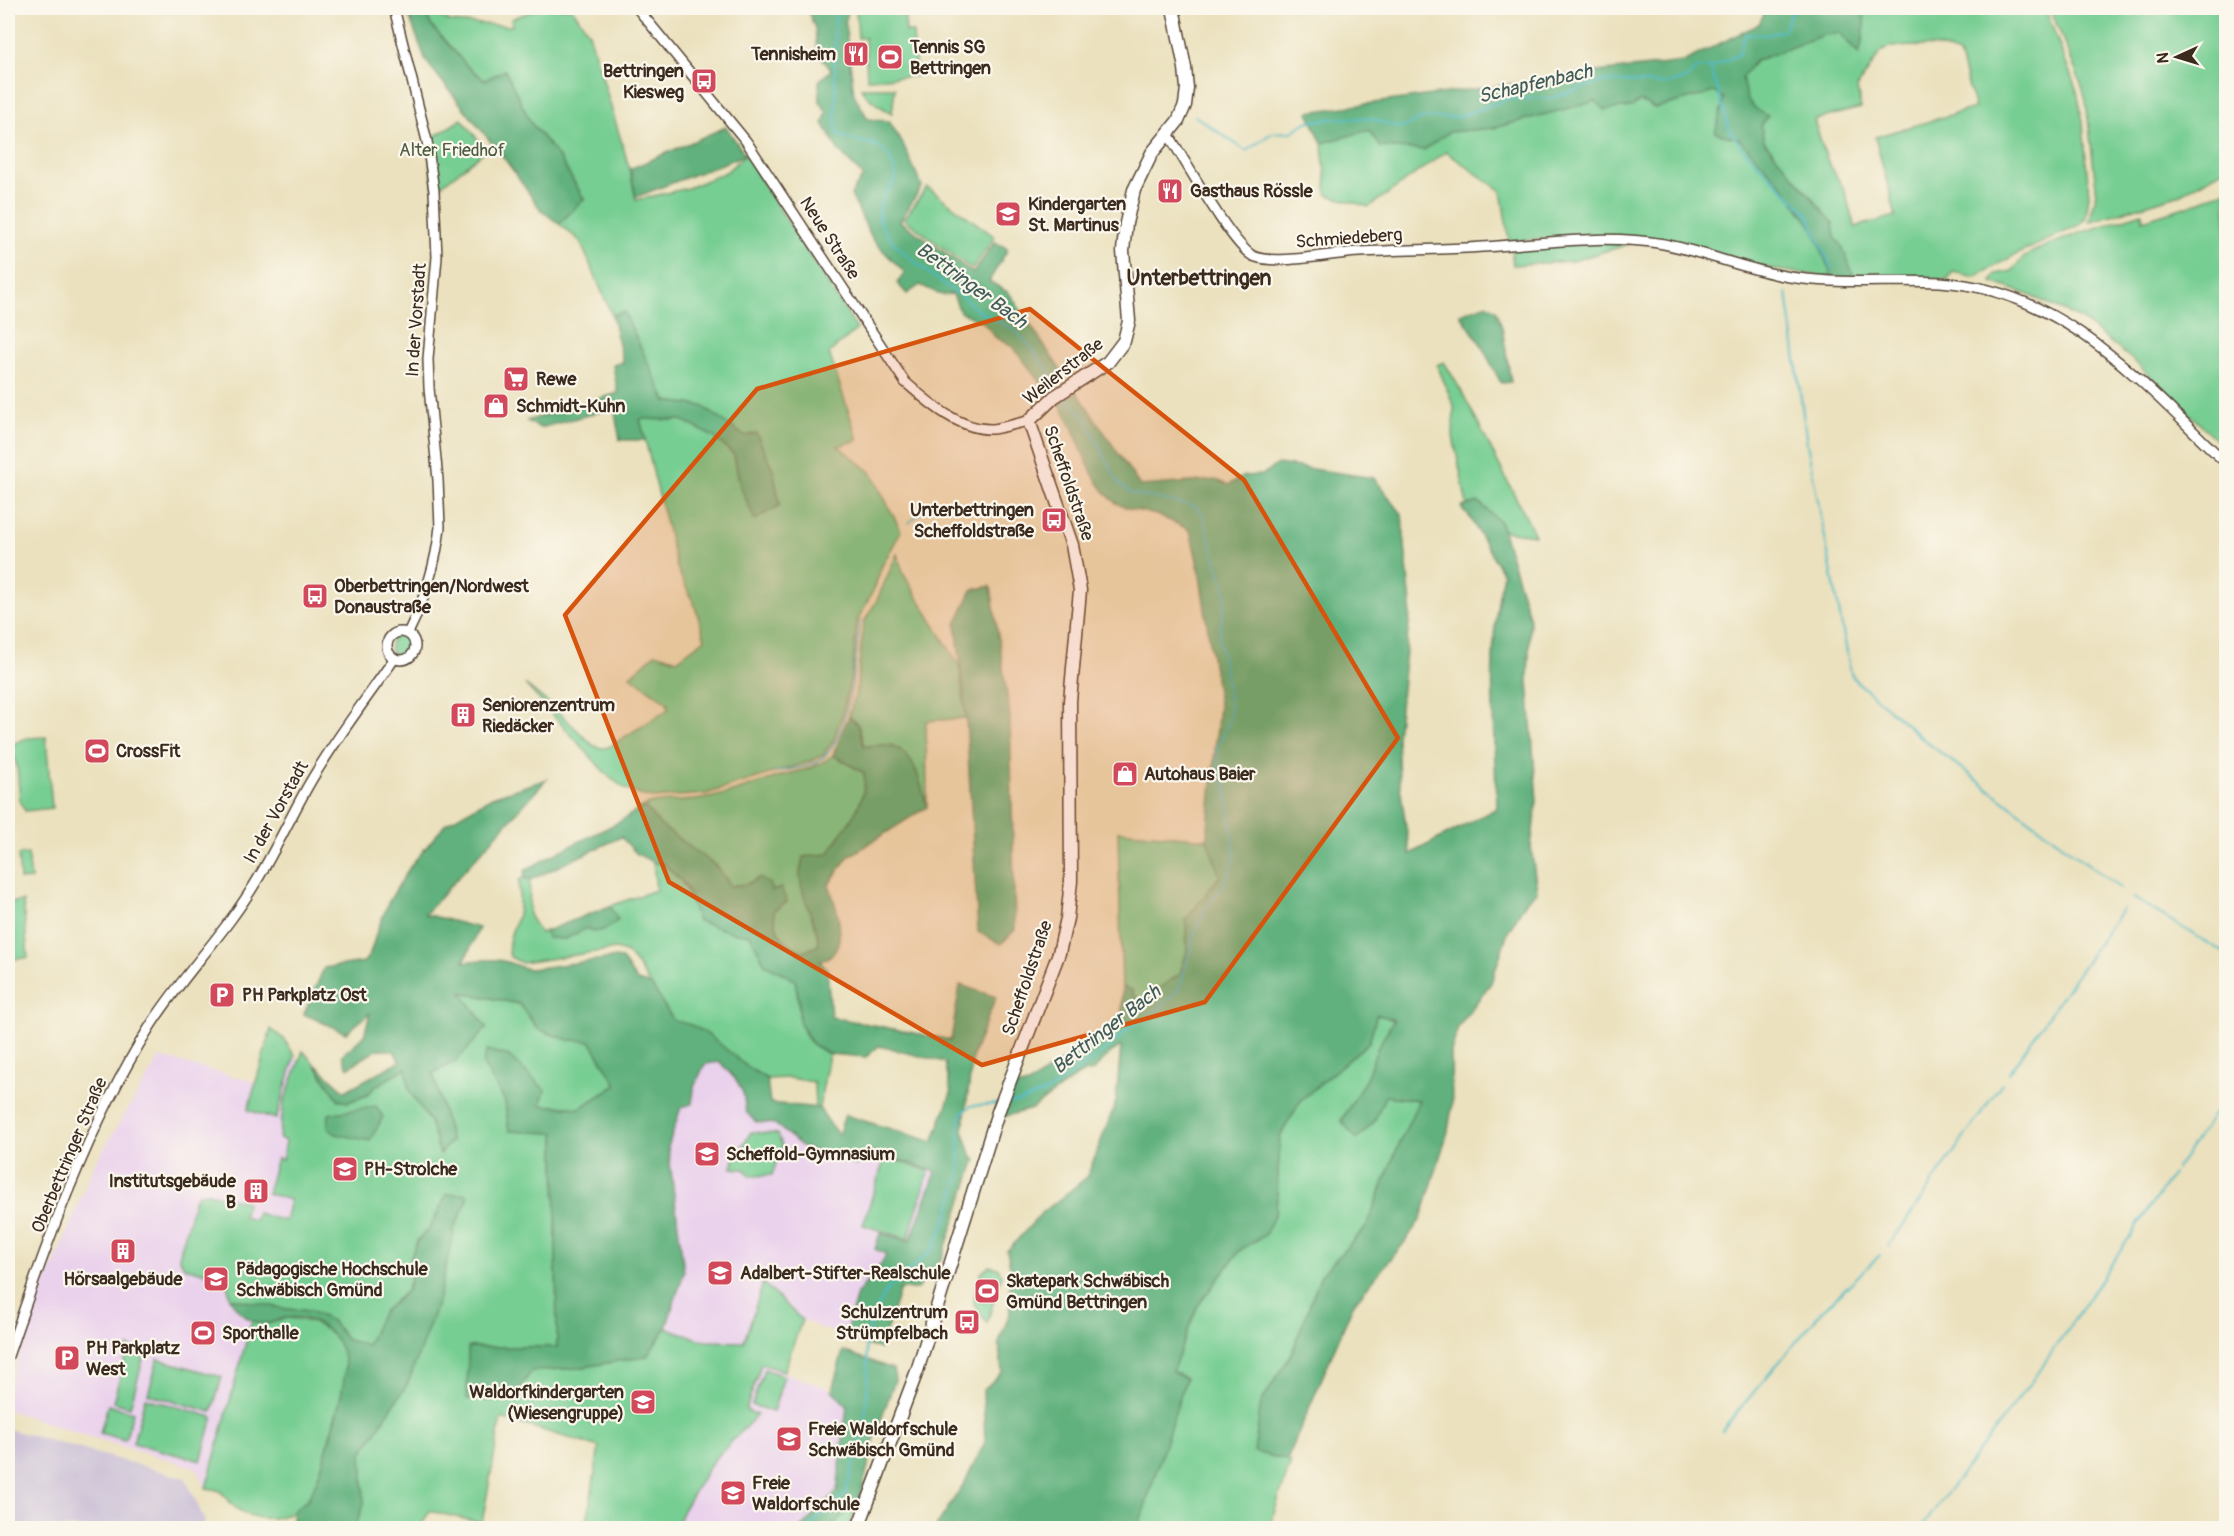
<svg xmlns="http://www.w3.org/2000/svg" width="2234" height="1536" viewBox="0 0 2234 1536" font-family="Pangolin,sans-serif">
	<rect width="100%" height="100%" fill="#fbf7ec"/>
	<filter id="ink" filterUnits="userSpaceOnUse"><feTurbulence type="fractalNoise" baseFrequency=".0167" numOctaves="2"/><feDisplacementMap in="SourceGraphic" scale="12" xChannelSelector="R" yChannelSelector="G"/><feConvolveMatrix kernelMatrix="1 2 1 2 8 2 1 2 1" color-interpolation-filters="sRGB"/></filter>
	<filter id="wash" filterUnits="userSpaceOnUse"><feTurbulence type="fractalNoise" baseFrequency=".008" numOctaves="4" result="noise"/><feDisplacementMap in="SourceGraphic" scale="24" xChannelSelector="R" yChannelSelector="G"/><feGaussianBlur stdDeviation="1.35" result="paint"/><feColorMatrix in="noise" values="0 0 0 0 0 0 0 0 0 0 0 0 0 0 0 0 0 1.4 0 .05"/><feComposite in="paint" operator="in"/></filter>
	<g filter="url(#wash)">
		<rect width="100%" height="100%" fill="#ebe1be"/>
		<g fill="#ead1ec">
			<path d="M 271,1029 L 284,1039 L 314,1085 L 292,1512 L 272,1518 L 252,1517 L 234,1507 L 221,1491 L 206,1488 L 197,1468 L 90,1437 L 8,1410 L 8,1390 L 38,1297 L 55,1262 L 95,1163 L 160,1057 L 255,1082 Z"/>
			<path d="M 720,1062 L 736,1080 L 743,1093 L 746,1112 L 775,1124 L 803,1147 L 863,1154 L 878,1153 L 936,1172 L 910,1241 L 881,1233 L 886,1254 L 882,1263 L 857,1294 L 845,1337 L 802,1320 L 763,1283 L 744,1342 L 705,1341 L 666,1328 L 684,1272 L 668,1147 L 681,1107 L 692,1104 L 694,1087 L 705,1064 Z"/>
			<path d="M 761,1364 L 832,1390 L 847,1406 L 837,1491 L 801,1528 L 675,1528 L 683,1510 L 712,1462 L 756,1415 L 746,1411 Z"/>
		</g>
		<path fill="#cabfd6" d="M 8,1429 L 185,1478 L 205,1521 L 203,1528 L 8,1528 Z"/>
		<g fill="#77ce93" stroke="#597c58" stroke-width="1.5" fill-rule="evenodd">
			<path d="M 540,8 L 572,8 L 589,33 L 629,167 L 636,200 L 688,188 L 726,172 L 745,155 L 857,329 L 829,353 L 858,440 L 838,446 L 871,472 L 901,531 L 881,568 L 875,587 L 857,622 L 853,667 L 843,713 L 833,741 L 823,755 L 811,761 L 706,794 L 653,798 L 640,795 L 626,789 L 609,777 L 525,684 L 551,705 L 594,746 L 602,748 L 609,747 L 669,709 L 667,705 L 669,704 L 630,676 L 656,653 L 677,660 L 705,639 L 695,606 L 677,568 L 640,419 L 682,420 L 714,437 L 734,455 L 740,486 L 745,437 L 702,406 L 666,401 L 624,312 L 612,315 L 580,241 L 559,224 L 584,199 L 560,159 L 531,123 L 505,71 L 485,80 L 468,67 L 430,25 L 427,11 L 451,22 L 512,26 L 511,19 Z"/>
			<path d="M 856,8 L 904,8 L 906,32 L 913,32 L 916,76 L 867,79 L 865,38 L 858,38 Z"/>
			<path d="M 1863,8 L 2045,8 L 2077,91 L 2083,122 L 2089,196 L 2086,217 L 2080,225 L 2013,256 L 1976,277 L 1953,272 L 1948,279 L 1854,278 L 1842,246 L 1835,238 L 1833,223 L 1764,141 L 1756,111 L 1745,96 L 1742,77 L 1755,61 L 1823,35 L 1840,33 L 1859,54 L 1863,38 L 1865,10 ZM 1918,46 L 1939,47 L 1959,54 L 1975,108 L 1875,137 L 1896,216 L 1855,227 L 1844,189 L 1827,160 L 1814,120 L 1861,108 L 1857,88 L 1880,53 L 1889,47 Z"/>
			<path d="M 2050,8 L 2226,8 L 2226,168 L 2181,194 L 2089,222 L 2095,200 L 2096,187 L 2086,101 L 2082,86 Z"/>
			<path d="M 861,88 L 895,88 L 892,113 C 880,107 868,100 861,88 Z"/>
			<path d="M 1714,92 L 1724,98 L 1739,139 L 1782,185 L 1813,228 L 1832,277 L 1776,270 L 1699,248 L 1640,237 L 1593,235 L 1509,241 L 1501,191 L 1446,152 L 1369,207 L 1327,195 L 1322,143 L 1369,130 L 1424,150 L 1449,132 L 1493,128 L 1596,101 L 1640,101 L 1655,108 Z"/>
			<path d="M 462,119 L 486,150 L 434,191 L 427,141 Z"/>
			<path d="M 927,187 L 995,237 L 972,269 L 904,219 Z"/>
			<path d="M 2226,190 L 2226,449 L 2134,361 L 2081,319 L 2029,295 L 1992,282 L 1996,274 L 2012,271 L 2022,259 L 2034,251 L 2074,235 L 2142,213 L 2143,220 L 2191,205 Z"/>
			<path d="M 1596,242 L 1629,244 L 1573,261 L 1513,265 L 1511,249 Z"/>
			<path d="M 1444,362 L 1462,392 L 1535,535 L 1504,531 L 1500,522 L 1479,502 L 1467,505 L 1453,436 L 1454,406 L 1437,365 Z"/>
			<path d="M 897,554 L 904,575 L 959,665 L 966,718 L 926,721 L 927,807 L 916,770 L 892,746 L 864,746 L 858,725 L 849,716 L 856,692 L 864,622 L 877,600 Z"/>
			<circle cx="401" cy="646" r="11"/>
			<path d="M 46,737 L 52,808 L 25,811 L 20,801 L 17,767 L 10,745 L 27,738 Z"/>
			<path d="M 833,755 L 864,773 L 866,787 L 861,805 L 828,854 L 800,874 C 803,899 816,920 819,945 L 803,952 L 783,940 L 775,925 L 771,891 L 759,878 L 747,884 L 731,886 L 717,867 L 660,825 L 646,808 L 640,808 C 656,799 676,802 694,800 C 722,797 747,787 774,778 C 797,770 812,772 833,755 Z"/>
			<path d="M 1118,831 L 1207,839 L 1220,876 L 1186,920 L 1187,951 L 1181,974 L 1141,1000 L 1134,996 L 1132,990 L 1122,987 Z"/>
			<path d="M 28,854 L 31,879 L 20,880 L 18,855 Z"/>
			<path d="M 653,862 C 681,866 690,897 698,921 L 731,932 L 751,935 L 765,964 L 795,980 C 800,1001 796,1028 812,1044 C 816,1048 824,1051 829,1054 L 819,1108 L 815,1108 L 814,1082 L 789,1078 L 767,1079 L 674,1021 L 638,966 L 626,952 L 615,949 L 522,963 L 510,957 C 505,941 514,929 518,914 C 520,903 519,891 519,880 L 524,878 L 530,880 L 529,915 L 540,933 L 546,931 L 547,938 L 565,939 L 587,928 L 618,920 L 610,906 L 656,890 Z"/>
			<path d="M 23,901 L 28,958 L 8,959 L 8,903 Z"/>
			<path d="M 460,992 L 520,1004 L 538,1029 L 568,1040 L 590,1040 L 617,1085 L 580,1108 L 539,1105 L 509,1056 L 487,1051 L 483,1064 L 505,1101 L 509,1131 L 555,1133 L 557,1347 L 469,1347 L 532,1371 L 578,1368 L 647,1356 L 666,1328 L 705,1341 L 744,1342 L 763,1283 L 802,1320 L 784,1371 L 761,1364 L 746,1410 L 757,1415 L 712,1462 L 683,1510 L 675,1528 L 586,1528 L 599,1447 L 501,1418 L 482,1523 L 430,1511 L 419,1528 L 355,1528 L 364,1503 L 362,1453 L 408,1383 L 438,1301 L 455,1226 L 468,1199 L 446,1194 L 440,1209 L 428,1230 L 417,1241 L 408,1265 L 412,1273 L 406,1291 L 384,1311 L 367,1345 L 347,1340 L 332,1321 L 310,1311 L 287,1309 L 230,1298 L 227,1282 L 221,1277 L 184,1267 L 179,1257 L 194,1201 L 198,1194 L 208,1193 L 247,1202 L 243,1217 L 255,1220 L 257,1213 L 285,1221 L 290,1200 L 267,1193 L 277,1158 L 282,1160 L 286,1141 L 279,1138 L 284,1102 L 303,1051 L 314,1063 L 339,1100 L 348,1102 L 367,1095 L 376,1086 L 406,1067 L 409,1090 L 430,1122 L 440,1153 L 451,1141 L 433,1073 L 456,1061 Z"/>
			<path d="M 1377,1014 L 1394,1020 L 1378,1047 L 1366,1079 L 1341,1121 L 1374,1122 L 1385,1096 L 1419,1100 L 1394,1156 L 1367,1226 L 1321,1275 L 1292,1353 L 1261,1403 L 1287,1460 L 1291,1462 L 1269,1528 L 1138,1528 L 1186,1378 L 1172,1372 L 1197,1307 L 1240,1250 L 1265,1235 L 1276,1211 L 1280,1136 L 1301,1100 L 1369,1042 Z"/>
			<path d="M 271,1029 L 284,1039 L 295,1056 L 276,1119 L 248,1110 Z"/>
			<path d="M 751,1132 L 778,1134 L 782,1145 L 772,1175 L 751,1176 L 744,1169 L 732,1168 L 734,1160 Z"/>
			<path d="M 885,1157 L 929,1171 L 908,1239 L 863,1225 Z"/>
			<path d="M 989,1266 L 998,1268 L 1002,1275 L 987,1323 L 973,1302 L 981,1273 Z"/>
			<path d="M 287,1318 C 316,1320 343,1332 345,1365 C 347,1387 336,1411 331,1432 C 325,1454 321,1479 309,1497 C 301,1508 287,1516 274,1518 C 260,1520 241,1515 232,1504 C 228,1500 224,1493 219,1491 C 216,1489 210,1489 206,1488 L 252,1320 L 268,1324 Z"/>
			<path d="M 128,1347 L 145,1352 L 130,1407 L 113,1402 Z"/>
			<path d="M 158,1359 L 222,1377 L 212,1412 L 148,1394 Z"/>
			<path d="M 764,1369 L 784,1376 L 773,1412 L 752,1405 Z"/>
			<path d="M 145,1398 L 213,1417 L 201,1461 L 133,1443 Z"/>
			<path d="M 108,1405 L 133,1412 L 125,1440 L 100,1433 Z"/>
			<path d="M 861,1495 L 849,1528 L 831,1528 Z"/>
		</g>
		<g fill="#61b17d" stroke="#4e6e4e" stroke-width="1.5">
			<path d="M 406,8 L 424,8 L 431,25 L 468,67 L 485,80 L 505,70 L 531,123 L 560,159 L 584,199 L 559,224 L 541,210 L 507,162 L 426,61 Z"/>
			<path d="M 808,8 L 849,8 L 845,23 L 854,94 L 868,119 L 889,121 L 903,144 L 922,186 L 900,221 L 973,273 L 995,242 L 1008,249 L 989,281 L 1009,293 L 1064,375 L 1045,388 L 1013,347 L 996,338 L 983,322 L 960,312 L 953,294 L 942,295 L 920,285 L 907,294 L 897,283 L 905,273 L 873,240 L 851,195 L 863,176 L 838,150 L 823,123 L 827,112 L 820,102 L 819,81 L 831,70 L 817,51 L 815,28 L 807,9 Z"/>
			<path d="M 1767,8 L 1863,8 L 1865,10 L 1863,38 L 1859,55 L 1840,33 L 1823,35 L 1755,61 L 1742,77 C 1745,96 1749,109 1768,116 L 1761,126 L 1764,141 L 1833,223 L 1835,238 L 1842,246 L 1854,278 L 1832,277 L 1813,228 L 1782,185 L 1739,139 L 1715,133 L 1724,98 L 1714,92 L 1655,108 L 1640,101 L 1632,107 L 1605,110 L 1596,101 L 1493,128 L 1449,132 L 1424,150 L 1380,147 L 1369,130 L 1322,143 L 1308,112 L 1589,73 L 1683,62 L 1759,24 Z"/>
			<path d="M 726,127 L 745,155 L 636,197 L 630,169 Z"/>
			<path d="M 1487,304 L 1496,310 L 1502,327 L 1511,382 L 1501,383 L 1479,341 L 1460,314 Z"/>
			<path d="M 624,312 L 666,401 L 702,406 L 745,436 L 756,433 L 773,469 L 780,505 L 755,520 L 740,486 L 734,455 L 714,437 L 682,420 L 640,419 L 645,440 L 620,440 L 614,408 L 540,428 L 527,421 L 618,393 L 613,365 L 623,362 L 612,315 Z"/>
			<path d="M 1077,392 L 1140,486 L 1216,480 L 1228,485 L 1244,476 L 1262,475 L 1278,464 L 1374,478 L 1402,514 L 1403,526 L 1411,604 L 1397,736 L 1399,779 L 1410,854 L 1497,808 C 1494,730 1486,651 1503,574 L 1469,516 L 1464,512 L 1461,507 L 1478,502 L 1500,522 L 1530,619 L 1528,681 L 1537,801 L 1531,846 L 1537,892 L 1527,900 L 1508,932 L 1491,983 L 1458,1027 L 1451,1052 L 1452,1107 L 1448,1131 L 1421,1219 L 1404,1243 L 1354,1303 L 1287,1460 L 1254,1452 L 1261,1403 L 1292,1353 L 1321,1275 L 1367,1226 L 1394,1156 L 1419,1100 L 1385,1096 L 1374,1122 L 1357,1139 L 1341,1121 L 1366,1079 L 1378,1047 L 1394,1020 L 1377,1014 L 1369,1042 L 1301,1100 L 1280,1136 L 1276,1211 L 1265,1235 L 1240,1250 L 1197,1307 L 1172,1372 L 1186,1378 L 1138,1528 L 935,1528 L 965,1482 L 985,1442 L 983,1391 L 1002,1372 L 999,1343 L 1010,1312 L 1010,1266 L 1007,1251 L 1041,1214 L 1087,1177 L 1116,1102 L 1121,1046 L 1109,1054 L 1093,1071 L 1080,1074 L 1032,1109 L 1003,1117 L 1015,1086 L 1028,1085 L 1122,1017 L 1122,987 L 1132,990 L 1134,996 L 1141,1000 L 1180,974 L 1187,951 L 1186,920 L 1220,876 L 1207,839 L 1219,705 L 1199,569 L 1190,530 C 1179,525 1167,519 1156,515 C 1144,511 1126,510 1116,503 C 1085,478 1080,434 1059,403 Z"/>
			<path d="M 991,586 L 1010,715 L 1015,930 L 1001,944 L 978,932 L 966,718 L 956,624 L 972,590 Z"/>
			<path d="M 849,716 L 858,725 L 864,746 C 872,746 885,743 893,746 C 917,756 921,786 927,807 L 848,857 L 829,884 C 835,904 846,931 835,951 C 832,956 824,959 820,962 L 827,969 L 831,1017 L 951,1040 L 960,985 L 996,997 L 973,1055 L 963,1130 L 972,1157 L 976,1159 L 942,1258 L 917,1289 L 900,1289 L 880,1349 L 845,1337 L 857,1294 L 882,1263 L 886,1254 L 875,1249 L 880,1233 L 910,1241 L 936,1172 L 878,1153 L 863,1154 L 856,1165 L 803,1147 L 775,1124 L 756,1122 L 746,1112 L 743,1093 L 736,1080 L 720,1062 L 705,1064 L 694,1087 L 692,1104 L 681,1107 L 668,1147 L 684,1272 L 666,1328 L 647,1356 L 578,1368 L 532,1371 L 510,1401 L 467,1399 L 468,1347 L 557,1347 L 555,1133 L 509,1131 L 505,1101 L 483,1064 L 487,1050 L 509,1056 L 545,1090 L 540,1105 L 580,1108 L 617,1085 L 590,1041 L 568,1040 L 538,1029 L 519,1004 L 461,992 L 487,1028 L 456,1061 L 433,1073 L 451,1141 L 440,1154 L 430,1122 L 409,1090 L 406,1068 L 376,1086 L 367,1095 L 348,1102 L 339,1100 L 314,1063 L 345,1091 L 400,1061 L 394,1051 L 378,1049 L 348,1068 L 342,1055 L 364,1036 L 370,1013 L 346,1033 L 304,1014 L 324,968 L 364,962 L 370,954 L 377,931 L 389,901 L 410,867 L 445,824 L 492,797 L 547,779 L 425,914 L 479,928 L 464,962 C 477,960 491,958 503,961 C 513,963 520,968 531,969 L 612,958 L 622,959 L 637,981 L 651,985 L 674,1021 C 711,1024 734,1064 767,1079 L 770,1103 L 819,1108 L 838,1135 L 845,1115 L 933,1142 L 951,1093 L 945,1062 L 879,1046 L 866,1057 L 829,1054 L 812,1044 L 799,1022 L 799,999 L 795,980 L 765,964 L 750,935 L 731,932 L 698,921 L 686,886 L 664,864 L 653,862 L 637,854 L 621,837 L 530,880 L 524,878 L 525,871 C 554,852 586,839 617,823 C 627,818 635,809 646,808 L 660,825 L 717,867 L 731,886 L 747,884 L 759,878 L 769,883 L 772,891 L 781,888 L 787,902 L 774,910 C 775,936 782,940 803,952 L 819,945 C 817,921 801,900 800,876 C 800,870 802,863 803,857 L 828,854 C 844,829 868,804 864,773 L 833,755 Z"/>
			<path d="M 610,906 L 618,920 L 607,929 L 595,932 L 587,928 L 565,939 L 547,938 L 546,931 Z"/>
			<path d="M 376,1106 L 383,1117 L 370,1141 L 336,1134 L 328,1128 L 329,1114 Z"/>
			<path d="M 446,1194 L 467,1194 L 468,1199 L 455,1226 L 438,1301 L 408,1383 L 362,1453 L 364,1503 L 355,1528 L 292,1528 L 292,1512 C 298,1507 305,1503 309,1497 C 320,1480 347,1384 345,1365 C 344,1352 336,1337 326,1329 C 316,1321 300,1316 287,1318 C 281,1318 275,1322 269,1323 C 252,1326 237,1312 230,1298 L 287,1309 L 310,1311 L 332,1321 L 347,1340 L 367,1345 C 374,1335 376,1319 385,1310 C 390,1306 402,1297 406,1291 C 410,1287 411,1278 412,1273 L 408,1265 L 417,1241 L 428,1230 L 440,1209 Z"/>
			<path d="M 843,1351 L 893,1369 L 895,1380 L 875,1437 L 861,1495 L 831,1528 L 801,1528 L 837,1491 L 847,1406 L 832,1390 Z"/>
		</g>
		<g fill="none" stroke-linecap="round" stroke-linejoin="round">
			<g stroke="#4bb9c4" stroke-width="2">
				<path d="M 836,8 C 833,47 836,87 836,126 L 838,134 C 871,151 884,131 897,178 C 891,186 883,196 880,206 C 869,235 934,276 953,291 L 961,295 L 977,310 L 1013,329 L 1031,347 L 1060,389"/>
				<path d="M 1711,69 L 1730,131 L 1745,151 L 1807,213 L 1832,270"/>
				<path d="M 1195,116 L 1246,151 L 1272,133 L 1292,132 L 1306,122 L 1328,119 L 1368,118 L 1402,128 L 1423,118 L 1458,117 L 1507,99 L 1552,98 L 1604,81 L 1665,84 L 1686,79 L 1697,68 L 1711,68 L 1739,54 L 1741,44 L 1746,34 L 1766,35 L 1783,31 L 1794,8"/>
				<path d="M 1787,293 L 1807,444 L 1851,673 L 1854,679 L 1929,744 L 2121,889"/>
				<path d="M 909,523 L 923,510"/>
				<path d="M 775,772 C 789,769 808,768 820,760 C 850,740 856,655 860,621"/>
				<path d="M 2132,897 L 2226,954"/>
				<path d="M 2009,1073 L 2123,908"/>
				<path d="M 1006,1103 L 1019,1102 L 1048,1091 L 1106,1050 L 1129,1028 L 1155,1012 L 1179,989 L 1195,932 L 1207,906 L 1226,882 L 1235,856 L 1226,786 L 1220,773 L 1216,749 L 1228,725 L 1231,709 L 1219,637 L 1226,593 L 1202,513 L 1195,506 L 1133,494 L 1119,484 L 1085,418 L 1065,396"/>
				<path d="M 2176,1169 L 2226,1096"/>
				<path d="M 1888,1247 L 2002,1083"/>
				<path d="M 1722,1430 L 1822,1311 L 1880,1255"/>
				<path d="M 807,1528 L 845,1494 L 864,1429 L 868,1383 L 866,1337 L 874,1314 L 887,1290 L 933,1249 L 947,1219 L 960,1174 L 959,1127 L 962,1113 L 970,1106 L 998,1104"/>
				<path d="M 1921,1528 L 2039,1371 L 2173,1173"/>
			</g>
		</g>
	</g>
	<g filter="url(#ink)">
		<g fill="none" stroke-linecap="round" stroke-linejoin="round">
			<g stroke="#554536" stroke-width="12">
				<g id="minor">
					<path d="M 394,8 L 427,141 L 434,191 L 437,257 L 428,359 L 429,388 L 438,480 L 440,527 C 436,564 425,599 408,633"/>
					<path d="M 637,8 L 746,141 L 905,382 C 928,402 959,430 992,429 C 1003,428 1017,423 1029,421"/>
					<path d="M 1168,134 C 1185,160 1231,244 1253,256 C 1275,266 1333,253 1360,252 C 1410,249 1459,250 1509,245 C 1561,241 1612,235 1664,244 C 1703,252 1740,267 1779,275 C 1833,286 1887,279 1940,282 C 2065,290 2143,384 2226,463"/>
					<circle cx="401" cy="646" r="14"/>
					<path d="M 8,1356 C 45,1247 88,1125 149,1028 C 181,977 225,934 256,882 C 275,851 290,818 308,786 C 333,742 365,701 394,659"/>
				</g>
			</g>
			<g stroke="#554536" stroke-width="15">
				<path id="major" d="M 858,1528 L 917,1371 L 998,1112 L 1059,953 L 1067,918 L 1071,881 L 1070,701 L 1080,590 L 1072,545 L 1029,421 L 1054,397 L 1108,362 L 1124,341 L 1129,321 L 1123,251 L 1126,223 L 1134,190 L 1152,153 L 1178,121 L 1185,105 L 1187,88 L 1185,68 L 1173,8"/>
			</g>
			<use href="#minor" stroke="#fff" stroke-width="9"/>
			<use href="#major" stroke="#fff" stroke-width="12"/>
		</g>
	</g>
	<path fill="#d7540e" fill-opacity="0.2" stroke="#d7540e" stroke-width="4.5" stroke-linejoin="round" d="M 1030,309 L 1244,480 L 1398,738 L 1205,1002 L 982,1065 L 669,882 L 565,615 L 757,389 Z"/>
	<defs>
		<g id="restaurant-square" transform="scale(1.35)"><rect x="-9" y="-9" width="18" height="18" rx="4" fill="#d1495b" stroke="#fbf7ec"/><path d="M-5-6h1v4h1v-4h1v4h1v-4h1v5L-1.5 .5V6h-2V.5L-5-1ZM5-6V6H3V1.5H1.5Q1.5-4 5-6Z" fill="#fff"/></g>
		<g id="stadium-square" transform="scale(1.35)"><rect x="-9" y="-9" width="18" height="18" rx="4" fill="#d1495b" stroke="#fbf7ec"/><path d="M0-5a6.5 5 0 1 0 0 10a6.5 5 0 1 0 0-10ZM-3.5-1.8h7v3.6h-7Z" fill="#fff"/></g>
		<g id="bus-square" transform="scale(1.35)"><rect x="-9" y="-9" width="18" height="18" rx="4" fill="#d1495b" stroke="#fbf7ec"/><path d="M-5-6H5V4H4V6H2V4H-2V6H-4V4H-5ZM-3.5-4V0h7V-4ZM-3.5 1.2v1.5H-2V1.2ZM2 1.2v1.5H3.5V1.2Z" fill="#fff"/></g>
		<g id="school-square" transform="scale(1.35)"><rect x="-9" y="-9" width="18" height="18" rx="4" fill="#d1495b" stroke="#fbf7ec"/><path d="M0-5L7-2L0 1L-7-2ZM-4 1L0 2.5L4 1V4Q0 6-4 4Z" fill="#fff"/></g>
		<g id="supermarket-square" transform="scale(1.35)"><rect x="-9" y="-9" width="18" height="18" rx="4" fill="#d1495b" stroke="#fbf7ec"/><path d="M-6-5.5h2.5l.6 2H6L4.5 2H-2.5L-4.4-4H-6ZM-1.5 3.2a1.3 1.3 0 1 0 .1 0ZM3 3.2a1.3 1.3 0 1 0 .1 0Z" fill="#fff"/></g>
		<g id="shop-square" transform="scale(1.35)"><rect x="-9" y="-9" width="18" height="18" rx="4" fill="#d1495b" stroke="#fbf7ec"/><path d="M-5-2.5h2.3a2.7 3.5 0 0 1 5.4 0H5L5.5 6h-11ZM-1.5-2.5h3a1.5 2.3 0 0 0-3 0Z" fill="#fff"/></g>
		<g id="building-square" transform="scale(1.35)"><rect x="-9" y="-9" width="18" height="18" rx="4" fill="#d1495b" stroke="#fbf7ec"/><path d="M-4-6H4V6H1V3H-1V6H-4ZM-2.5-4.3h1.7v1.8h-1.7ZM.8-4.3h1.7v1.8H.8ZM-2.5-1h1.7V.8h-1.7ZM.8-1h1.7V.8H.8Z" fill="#fff"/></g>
		<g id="parking-square" transform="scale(1.35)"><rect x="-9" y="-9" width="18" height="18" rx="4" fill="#d1495b" stroke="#fbf7ec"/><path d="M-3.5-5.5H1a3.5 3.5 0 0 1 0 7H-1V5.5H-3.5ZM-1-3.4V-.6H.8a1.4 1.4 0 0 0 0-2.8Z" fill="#fff"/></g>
		<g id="university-square" transform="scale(1.35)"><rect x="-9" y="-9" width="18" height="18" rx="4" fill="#d1495b" stroke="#fbf7ec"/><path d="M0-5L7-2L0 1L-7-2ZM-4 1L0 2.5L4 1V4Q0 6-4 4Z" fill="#fff"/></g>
	</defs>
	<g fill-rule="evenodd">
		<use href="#restaurant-square" x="856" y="54"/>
		<use href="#stadium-square" x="890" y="57"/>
		<use href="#bus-square" x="704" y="81"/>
		<use href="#restaurant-square" x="1170" y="191"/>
		<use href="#school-square" x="1008" y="214"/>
		<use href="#supermarket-square" x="516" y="379"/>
		<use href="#shop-square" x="496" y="406"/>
		<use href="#bus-square" x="1054" y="520"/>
		<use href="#bus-square" x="315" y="596"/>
		<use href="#building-square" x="463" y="715"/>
		<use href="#stadium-square" x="97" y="751"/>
		<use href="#shop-square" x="1125" y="774"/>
		<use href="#parking-square" x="222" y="995"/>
		<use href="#school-square" x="707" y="1154"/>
		<use href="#school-square" x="345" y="1169"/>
		<use href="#building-square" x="256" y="1191"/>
		<use href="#building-square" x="123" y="1251"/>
		<use href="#school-square" x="720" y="1273"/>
		<use href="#university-square" x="216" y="1279"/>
		<use href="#stadium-square" x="987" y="1291"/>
		<use href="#bus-square" x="967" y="1322"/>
		<use href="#stadium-square" x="203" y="1333"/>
		<use href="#parking-square" x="67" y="1358"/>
		<use href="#school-square" x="643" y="1402"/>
		<use href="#school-square" x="789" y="1439"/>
		<use href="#school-square" x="733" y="1493"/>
	</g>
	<g text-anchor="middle" stroke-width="4.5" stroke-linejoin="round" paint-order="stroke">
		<g font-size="18" font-weight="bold" fill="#3b2a1e" stroke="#fbf7ec" text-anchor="start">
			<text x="910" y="53">Tennis SG<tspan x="910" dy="21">Bettringen</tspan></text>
			<text x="836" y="60" text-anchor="end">Tennisheim</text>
			<text x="684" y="77" text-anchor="end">Bettringen<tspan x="684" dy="21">Kiesweg</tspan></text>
			<text x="1190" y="197">Gasthaus Rössle</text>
			<text x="1028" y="210">Kindergarten<tspan x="1028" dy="21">St. Martinus</tspan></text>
			<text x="536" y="385">Rewe</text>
			<text x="516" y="412">Schmidt-Kuhn</text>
			<text x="1034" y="516" text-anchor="end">Unterbettringen<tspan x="1034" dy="21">Scheffoldstraße</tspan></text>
			<text x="334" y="592">Oberbettringen/Nordwest<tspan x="334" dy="21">Donaustraße</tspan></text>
			<text x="482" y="711">Seniorenzentrum<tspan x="482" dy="21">Riedäcker</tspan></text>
			<text x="116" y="757">CrossFit</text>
			<text x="1144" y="780">Autohaus Baier</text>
			<text x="242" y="1001">PH Parkplatz Ost</text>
			<text x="726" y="1160">Scheffold-Gymnasium</text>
			<text x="364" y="1175">PH-Strolche</text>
			<text x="236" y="1187" text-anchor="end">Institutsgebäude<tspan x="236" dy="21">B</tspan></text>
			<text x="236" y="1275">Pädagogische Hochschule<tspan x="236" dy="21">Schwäbisch Gmünd</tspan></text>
			<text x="740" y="1279">Adalbert-Stifter-Realschule</text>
			<text x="123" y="1285" text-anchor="middle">Hörsaalgebäude</text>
			<text x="1006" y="1287">Skatepark Schwäbisch<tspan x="1006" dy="21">Gmünd Bettringen</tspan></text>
			<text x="948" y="1318" text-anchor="end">Schulzentrum<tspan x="948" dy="21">Strümpfelbach</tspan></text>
			<text x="222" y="1339">Sporthalle</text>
			<text x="86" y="1354">PH Parkplatz<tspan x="86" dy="21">West</tspan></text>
			<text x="624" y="1398" text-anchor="end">Waldorfkindergarten<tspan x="624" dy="21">(Wiesengruppe)</tspan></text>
			<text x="808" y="1435">Freie Waldorfschule<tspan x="808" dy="21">Schwäbisch Gmünd</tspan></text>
			<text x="752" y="1489">Freie<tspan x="752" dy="21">Waldorfschule</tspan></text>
		</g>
		<g font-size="18" fill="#4d5b41" stroke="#fbf7ec">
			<text x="452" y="156">Alter Friedhof</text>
		</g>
		<g font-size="18" fill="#3b2a1e" stroke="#fbf7ec">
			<text transform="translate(830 238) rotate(57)" y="6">Neue Straße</text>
			<text transform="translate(1349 238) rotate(-4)" y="6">Schmiedeberg</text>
			<text transform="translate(416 320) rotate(-86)" y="6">In der Vorstadt</text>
			<text transform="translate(1063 371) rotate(-38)" y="6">Weilerstraße</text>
			<text transform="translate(1069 483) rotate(71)" y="6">Scheffoldstraße</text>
			<text transform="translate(276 812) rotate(-61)" y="6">In der Vorstadt</text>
			<text transform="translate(1027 978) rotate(-71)" y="6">Scheffoldstraße</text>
			<text transform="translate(69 1155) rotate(-67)" y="6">Oberbettringer Straße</text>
		</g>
		<g font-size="20" font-style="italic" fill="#415c58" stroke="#fbf7ec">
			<text transform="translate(1535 83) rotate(-13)" y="7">Schapfenbach</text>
			<text transform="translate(972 285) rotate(36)" y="7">Bettringer Bach</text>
			<text transform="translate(1106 1029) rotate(-38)" y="7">Bettringer Bach</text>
		</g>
		<g font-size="21" font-weight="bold" fill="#3b2a1e" stroke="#fbf7ec">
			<text x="1199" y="285">Unterbettringen</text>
		</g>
	</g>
	<rect width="2234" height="1536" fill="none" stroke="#fbf7ec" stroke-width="30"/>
	<g transform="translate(2177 57) rotate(266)" stroke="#fbf7ec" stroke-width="4.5" paint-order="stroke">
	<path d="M0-4.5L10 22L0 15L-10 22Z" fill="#3b2a1e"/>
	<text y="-9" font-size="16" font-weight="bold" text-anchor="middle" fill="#3b2a1e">N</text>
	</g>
</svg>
